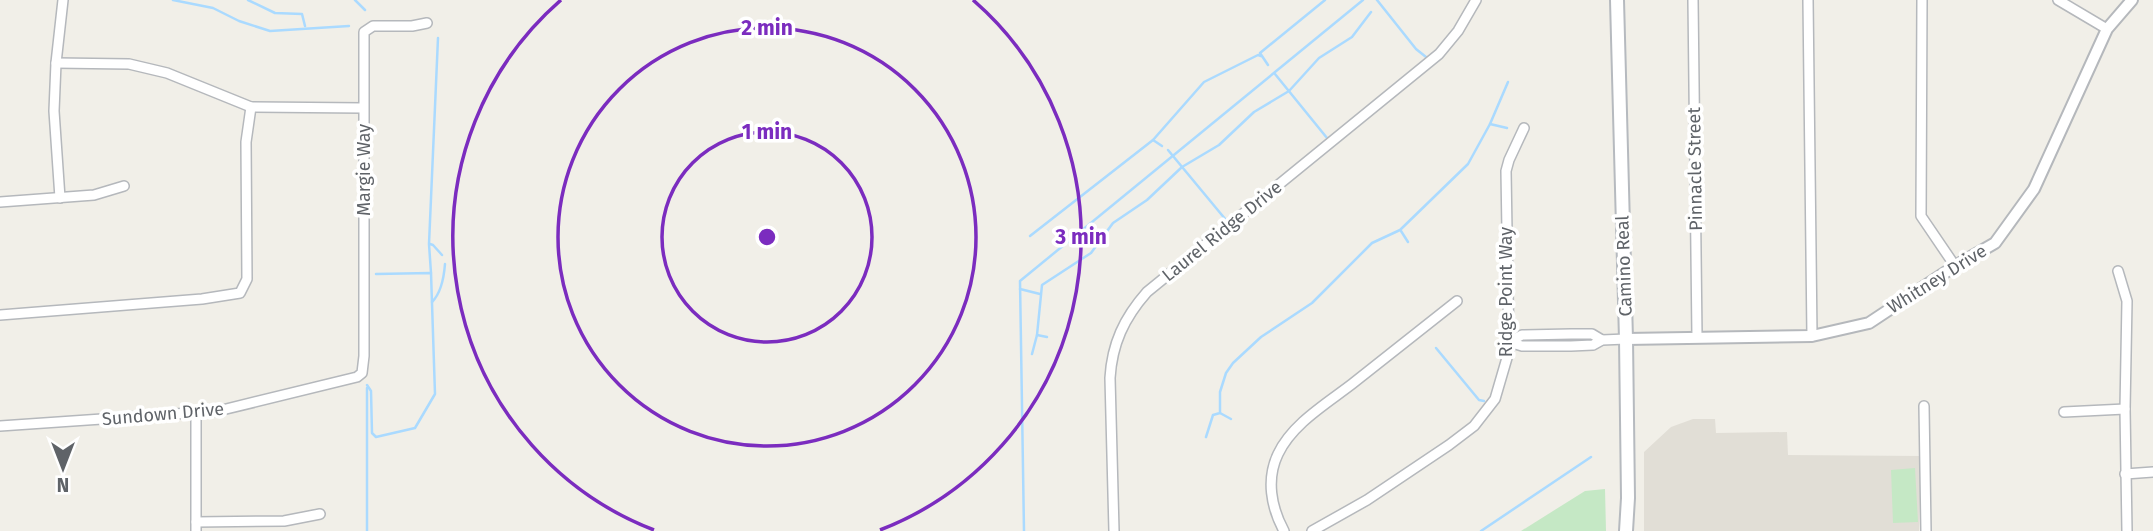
<svg xmlns="http://www.w3.org/2000/svg" width="2153" height="531" viewBox="0 0 2153 531" font-family="'Fira Sans',sans-serif">
	<rect width="100%" height="100%" fill="#f1efe8"/>
	<path fill="#e1ded6" d="M 1693,419 L 1715,419 L 1716,433 L 1787,432 L 1788,455 L 1921,456 L 1919,531 L 1644,531 L 1644,452 L 1671,427 Z"/>
	<g fill="#c5e8c5">
		<path d="M 1915,468 L 1918,522 L 1893,523 L 1891,470 Z"/>
		<path d="M 1605,489 L 1606,531 L 1521,531 L 1585,491 Z"/>
	</g>
	<g fill="none" stroke-linecap="round" stroke-linejoin="round">
		<g stroke="#aadaff" stroke-width="2.5">
			<path d="M 173,0 L 213,8 L 239,21 L 270,31 L 349,26"/>
			<path d="M 248,0 L 275,13 L 302,14 L 305,26"/>
			<path d="M 355,0 L 365,10"/>
			<path d="M 1377,0 L 1416,49 L 1426,57"/>
			<path d="M 1268,65 L 1260,53 L 1325,0"/>
			<path d="M 1275,74 L 1327,138"/>
			<path d="M 1507,128 L 1490,124 L 1508,82"/>
			<path d="M 1153,140 L 1162,146"/>
			<path d="M 1168,150 L 1226,220"/>
			<path d="M 1401,231 L 1408,242"/>
			<path d="M 1030,236 L 1153,140 L 1204,82 L 1258,55 L 1261,56"/>
			<path d="M 430,244 L 433,245 L 442,255"/>
			<path d="M 431,273 L 429,244 L 438,38"/>
			<path d="M 1020,289 L 1040,294"/>
			<path d="M 432,302 C 441,293 444,277 445,264"/>
			<path d="M 1037,335 L 1047,337"/>
			<path d="M 1436,348 L 1479,400 L 1484,401"/>
			<path d="M 1032,354 L 1037,335 L 1042,285 L 1091,253 L 1113,223 L 1147,200 L 1182,167 L 1219,145 L 1254,112 L 1289,91 L 1319,58 L 1352,37 L 1371,12"/>
			<path d="M 367,385 L 371,391 L 372,433 L 376,437 L 415,428 L 435,394 L 431,273 L 376,274"/>
			<path d="M 1220,413 L 1231,419"/>
			<path d="M 1206,437 L 1213,415 L 1220,413 L 1220,392 L 1226,373 L 1233,363 L 1261,337 L 1312,303 L 1372,243 L 1400,230 L 1468,164 L 1490,124"/>
			<path d="M 367,531 L 367,388"/>
			<path d="M 1024,531 L 1020,281 L 1363,0"/>
			<path d="M 1481,531 L 1591,457"/>
		</g>
		<g stroke="#b5b8bc" stroke-width="12">
			<g id="minor">
				<path d="M 1693,0 L 1697,337"/>
				<path d="M 1808,0 L 1812,336"/>
				<path d="M 1922,0 L 1921,216 L 1955,266"/>
				<path d="M 2058,0 L 2107,29"/>
				<path d="M 56,63 L 129,64 L 167,73 L 251,107 L 363,108"/>
				<path d="M 60,198 L 54,111 L 56,63 L 63,0"/>
				<path d="M 0,202 L 94,195 L 124,186"/>
				<path d="M 2118,271 L 2127,301 L 2125,409 L 2127,531"/>
				<path d="M 0,315 L 202,299 L 240,293 L 247,279 L 246,142 L 251,107"/>
				<path d="M 1509,342 L 1522,346 L 1571,346 L 1593,345 L 1602,340 L 1626,339"/>
				<path d="M 1509,342 L 1522,335 L 1571,334 L 1592,334 L 1602,340"/>
				<path d="M 1924,406 L 1926,531"/>
				<path d="M 2064,412 L 2125,409"/>
				<path d="M 196,413 L 196,531"/>
				<path d="M 0,426 L 218,411 L 357,377 L 362,373 L 364,356 L 364,32 L 373,26 L 412,26 L 427,23"/>
				<path d="M 2125,474 L 2153,472"/>
				<path d="M 196,522 L 284,521 L 320,514"/>
				<path d="M 1114,531 L 1110,378 C 1112,344 1124,318 1147,292 L 1439,54 L 1458,31 L 1476,0"/>
				<path d="M 1284,531 C 1271,507 1266,479 1278,454 C 1292,424 1326,404 1352,384 C 1387,356 1422,329 1457,301"/>
				<path d="M 1312,531 L 1367,500 L 1449,445 L 1474,426 L 1495,399 L 1509,351 L 1506,171 L 1509,160 L 1524,128"/>
			</g>
		</g>
		<g stroke="#b5b8bc" stroke-width="14">
			<path id="tertiary" d="M 1626,339 L 1812,336 L 1869,323 L 1955,266 L 1995,243 L 2034,189 L 2107,29 L 2132,0"/>
		</g>
		<g stroke="#b6babf" stroke-width="16">
			<path id="secondary" d="M 1617,0 L 1626,339 L 1628,498 L 1626,531"/>
		</g>
		<use href="#minor" stroke="#fff" stroke-width="9"/>
		<use href="#tertiary" stroke="#fff" stroke-width="10"/>
		<use href="#secondary" stroke="#fff" stroke-width="12"/>
	</g>
	<g fill="none" stroke="#7b2cbf" stroke-width="3.5">
		<circle cx="767" cy="237" r="105"/>
		<circle cx="767" cy="237" r="209"/>
		<path d="M654 530A314 314 0 0 1 561 0M973 0A314 314 0 0 1 880 530"/>
	</g>
	<g text-anchor="middle" stroke-width="7" stroke-linejoin="round" paint-order="stroke">
		<g font-size="18" fill="#5f6368" stroke="#fff">
			<text transform="translate(1695 169) rotate(-91)" y="6">Pinnacle Street</text>
			<text transform="translate(364 170) rotate(-90)" y="6">Margie Way</text>
			<text transform="translate(1222 231) rotate(-39)" y="6">Laurel Ridge Drive</text>
			<text transform="translate(1624 266) rotate(-92)" y="6">Camino Real</text>
			<text transform="translate(1937 279) rotate(-32)" y="6">Whitney Drive</text>
			<text transform="translate(1506 292) rotate(-90)" y="6">Ridge Point Way</text>
			<text transform="translate(163 414) rotate(-5)" y="6">Sundown Drive</text>
		</g>
	</g>
	<circle cx="767" cy="237" r="10" fill="#7b2cbf" stroke="#fff" stroke-width="3.5"/>
	<g font-size="21" text-anchor="middle" font-weight="bold" fill="#7b2cbf" stroke="#fff" stroke-width="7" stroke-linejoin="round" paint-order="stroke">
		<text x="767" y="35">2 min</text>
		<text x="767" y="139">1 min</text>
		<text x="1081" y="244">3 min</text>
	</g>
	<g transform="translate(63 468) rotate(180)" stroke="#ffffff" stroke-width="5" paint-order="stroke">
	<path d="M0-5L12 26L0 18L-12 26Z" fill="#5f6368"/>
	<text y="-10" font-size="19" font-weight="bold" text-anchor="middle" fill="#5f6368">N</text>
	</g>
</svg>
